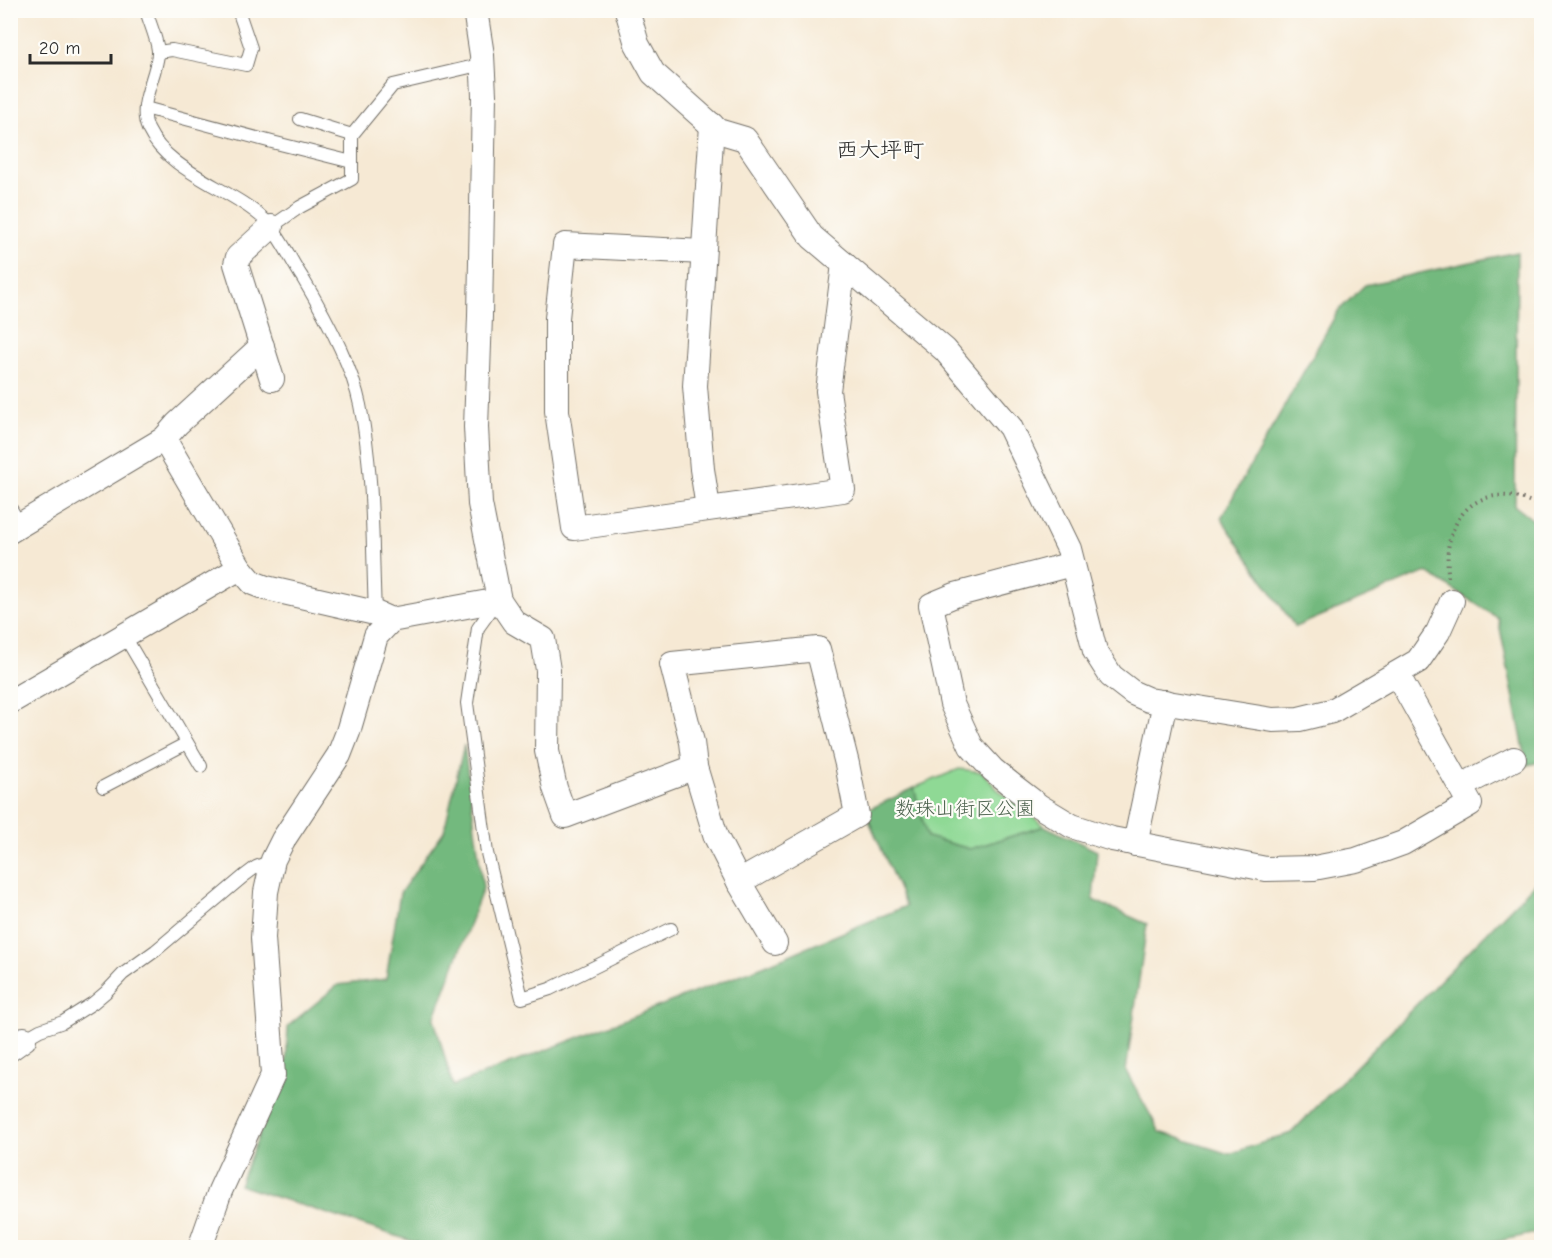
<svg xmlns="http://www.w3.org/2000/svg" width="1552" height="1258" viewBox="0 0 1552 1258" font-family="'Comic Neue','Klee One',sans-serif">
	<rect width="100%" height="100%" fill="#fdfcf7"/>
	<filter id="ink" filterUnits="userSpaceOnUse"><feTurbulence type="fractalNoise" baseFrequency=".0167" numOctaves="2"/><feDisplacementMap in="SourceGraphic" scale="12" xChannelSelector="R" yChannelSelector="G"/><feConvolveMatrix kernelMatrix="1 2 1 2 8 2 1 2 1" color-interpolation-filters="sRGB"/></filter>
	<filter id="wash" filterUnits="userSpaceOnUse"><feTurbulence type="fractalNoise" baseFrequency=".008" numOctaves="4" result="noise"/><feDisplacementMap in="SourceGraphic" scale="24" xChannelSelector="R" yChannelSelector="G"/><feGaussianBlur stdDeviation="1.35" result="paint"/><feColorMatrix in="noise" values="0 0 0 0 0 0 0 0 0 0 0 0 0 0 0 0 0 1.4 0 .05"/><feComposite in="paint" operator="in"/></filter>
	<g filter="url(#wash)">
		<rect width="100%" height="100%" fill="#f6e9d4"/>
		<path fill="#8fd995" stroke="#5d8260" stroke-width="1.5" d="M 959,769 L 982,772 L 997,789 L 1045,826 L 970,849 L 927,837 L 914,788 Z"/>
		<g fill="#73b97e" stroke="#4f7254" stroke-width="1.5">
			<path d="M 1517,252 L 1515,506 L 1541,526 L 1541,762 L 1527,765 L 1498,618 L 1426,572 L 1295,627 L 1221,518 L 1338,311 L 1365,285 Z"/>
			<path d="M 464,745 L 483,888 L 434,1019 L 453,1086 L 763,966 L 906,906 L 865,811 L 914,788 L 927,837 L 970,849 L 1045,826 L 1097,851 L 1093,900 L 1147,924 L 1126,1071 L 1160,1132 L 1229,1154 L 1291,1133 L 1541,877 L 1541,1232 L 1490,1243 L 1442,1248 L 433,1248 L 239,1185 L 286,1067 L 288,1026 L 338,985 L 386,979 L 400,893 L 444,831 Z"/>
		</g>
	</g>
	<g filter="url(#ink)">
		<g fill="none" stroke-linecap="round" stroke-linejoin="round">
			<g stroke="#726e66" stroke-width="14">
				<g id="service">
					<path d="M 146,10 C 149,22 159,43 158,54 C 156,78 137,105 148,129 C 168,172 231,188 265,220 C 280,235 290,259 302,277 C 323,312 352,365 360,405 C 374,472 372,544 375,613"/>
					<path d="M 158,52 L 172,50 L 246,65 L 251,48 L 238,10"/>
					<path d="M 145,108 L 272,142 L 352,162"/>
					<path d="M 300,119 L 352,135"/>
					<path d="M 271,227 L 300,207 L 352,179 L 352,135 L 393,85 L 483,64"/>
					<path d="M 10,507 L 20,525"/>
					<path d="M 496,603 L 478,628 L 467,703 L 487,853 L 522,998 L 550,989 L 671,929"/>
					<path d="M 124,635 L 201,766"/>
					<path d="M 103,787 L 187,743"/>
					<path d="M 24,1039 L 40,1030 L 63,1022 L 93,1003 L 106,992 L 123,974 L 155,951 L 244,876 L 256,867 L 273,860"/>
				</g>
			</g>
			<g stroke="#726e66" stroke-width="26">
				<g id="minor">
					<path d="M 627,10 L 637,44 L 653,73 L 718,131 L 745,139 L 812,237 L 945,350 L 1010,427 L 1069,549 L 1095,651 L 1111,676 L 1133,693 L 1149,700 L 1273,720 L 1299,719 L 1332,711 L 1418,661 L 1438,632 L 1452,601"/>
					<path d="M 271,227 L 238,257 L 236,264 L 272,379"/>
					<path d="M 703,252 L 565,245 L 557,318 L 557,411 L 574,528 L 843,490 L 828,391 L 844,264"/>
					<path d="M 164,439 L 177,424 L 262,346"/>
					<path d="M 708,508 L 702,469 L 695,386 L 712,125"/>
					<path d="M 10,531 L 164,439 L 240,568 L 10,702"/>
					<path d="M 1072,564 L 955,595 L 931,605 L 952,704 L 971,746 L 993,770 L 1013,786 L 1039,806 L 1072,826 L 1112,839 L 1266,869 L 1314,868 L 1356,860 L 1403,843 L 1470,804 L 1397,674"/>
					<path d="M 240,568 L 253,583 L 266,588 L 375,613 L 391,620 L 499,600 L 480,504 L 476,427 L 480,316 L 484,95 L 482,55 L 475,10"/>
					<path d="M 499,600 L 514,622 L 543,639 L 548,670 L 547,751 L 555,788 L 565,816 L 695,767 L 692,742 L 672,664 L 818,649 L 847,764 L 857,815 L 739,882"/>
					<path d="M 695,767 L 716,837 L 739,882 L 775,943"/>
					<path d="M 1461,786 L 1514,759"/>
					<path d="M 1135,844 L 1165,702"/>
					<path d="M 10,1049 L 24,1039"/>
					<path d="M 200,1248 L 220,1191 L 273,1075 L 263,938 L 266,892 L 273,860 L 283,840 L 339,755 L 348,732 L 376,636 L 391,620"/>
				</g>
			</g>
			<path stroke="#726e66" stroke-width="4" stroke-dasharray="1.5 4.5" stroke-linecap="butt" d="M 1448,577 C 1448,568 1447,558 1448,549 C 1456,497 1498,483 1542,507"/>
			<use href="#service" stroke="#fff" stroke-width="12"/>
			<use href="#minor" stroke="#fff" stroke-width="24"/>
		</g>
	</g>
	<g text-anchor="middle" stroke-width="4.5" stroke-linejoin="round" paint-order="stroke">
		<g font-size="20" fill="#495f4b" stroke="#fdfcf7">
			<text x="965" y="815">数珠山街区公園</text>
		</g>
		<g font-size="22" fill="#2b2b2b" stroke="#fdfcf7">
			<text x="880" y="157">西大坪町</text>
		</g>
	</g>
	<rect width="1552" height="1258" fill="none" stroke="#fdfcf7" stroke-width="36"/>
	<path d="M30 54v9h81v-9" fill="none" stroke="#2b2b2b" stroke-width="3"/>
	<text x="39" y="54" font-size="18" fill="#2b2b2b" stroke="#fdfcf7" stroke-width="4.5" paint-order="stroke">20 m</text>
</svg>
